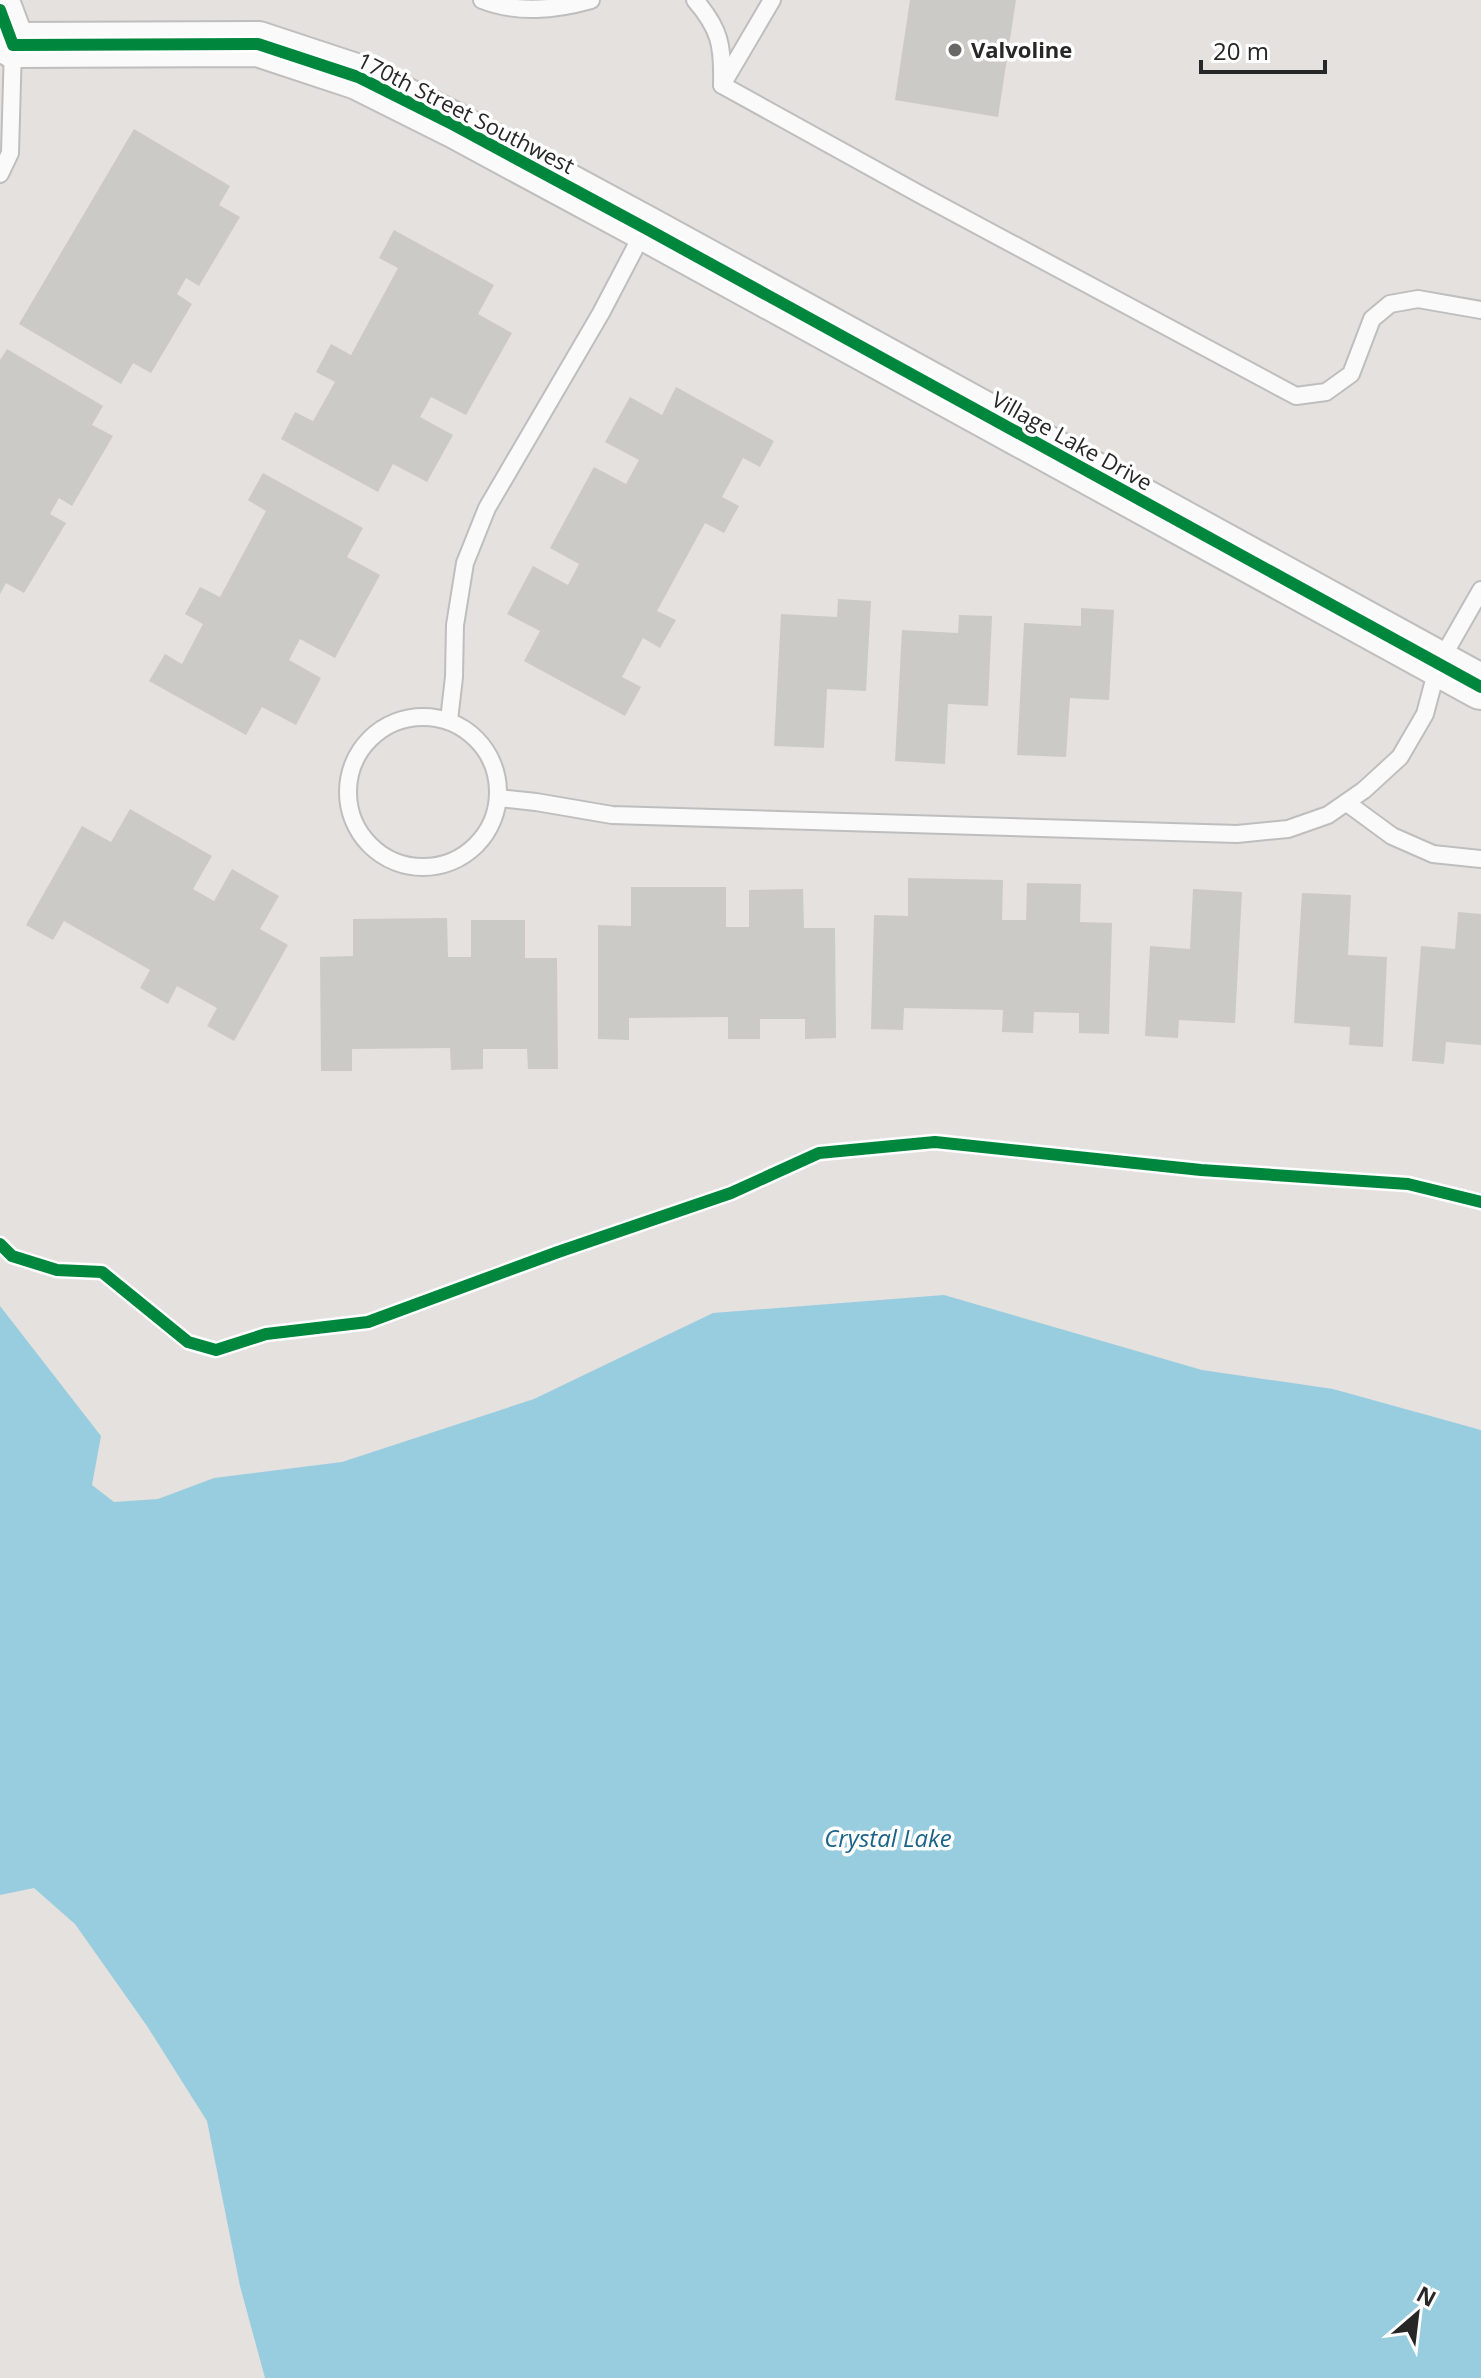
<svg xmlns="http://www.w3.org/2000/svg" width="1481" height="2378" viewBox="0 0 1481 2378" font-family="'Open Sans',sans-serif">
	<rect width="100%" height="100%" fill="#e4e1de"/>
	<path fill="#98cde0" d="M 944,1295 L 1202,1370 L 1333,1389 L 1481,1430 L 1481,2378 L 265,2378 L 240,2286 L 207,2121 L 147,2026 L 75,1924 L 34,1888 L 0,1895 L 0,1306 L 101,1436 L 92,1485 L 114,1502 L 158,1499 L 214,1478 L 342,1462 L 534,1399 L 713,1313 Z"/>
	<g fill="#cccac7">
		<path d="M 910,0 L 1016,0 L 998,117 L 895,100 Z"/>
		<path d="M 134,129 L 230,186 L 219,205 L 240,217 L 199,286 L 186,278 L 177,294 L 192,304 L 151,373 L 133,363 L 121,384 L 19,324 Z"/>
		<path d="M 394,230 L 494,285 L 478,314 L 512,333 L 466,415 L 431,397 L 420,417 L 453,435 L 427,482 L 393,464 L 378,492 L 281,439 L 295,412 L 313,421 L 335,382 L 316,372 L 331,344 L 351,355 L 398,268 L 379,258 Z"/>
		<path d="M 7,349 L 103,406 L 92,425 L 113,436 L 72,506 L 59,498 L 50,514 L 66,523 L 24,593 L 6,583 L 0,594 L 0,360 Z"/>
		<path d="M 676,387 L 774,441 L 760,467 L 743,458 L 722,497 L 739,506 L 724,533 L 705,523 L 657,611 L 676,620 L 660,648 L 643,638 L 622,677 L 641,687 L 625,716 L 524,661 L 540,631 L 507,614 L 533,566 L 568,585 L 579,564 L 550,548 L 594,467 L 626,484 L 639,460 L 605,442 L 630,397 L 662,415 Z"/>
		<path d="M 263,473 L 363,528 L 347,557 L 380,575 L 335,658 L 300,639 L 289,660 L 321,678 L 296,725 L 262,707 L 246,735 L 149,681 L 165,654 L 182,664 L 203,624 L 185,614 L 200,587 L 220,597 L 266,511 L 248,500 Z"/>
		<path d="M 838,599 L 871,601 L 866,691 L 827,689 L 824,748 L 774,746 L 781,614 L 837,617 Z"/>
		<path d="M 1081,608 L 1114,610 L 1109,700 L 1070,698 L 1066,757 L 1017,755 L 1024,623 L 1081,626 Z"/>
		<path d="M 959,615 L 992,616 L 988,706 L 948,704 L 945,764 L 895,761 L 902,630 L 958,633 Z"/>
		<path d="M 130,809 L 212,856 L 193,889 L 214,901 L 232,869 L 279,896 L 260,929 L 288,945 L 234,1041 L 207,1026 L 217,1008 L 177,986 L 168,1004 L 140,988 L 150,970 L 64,921 L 53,940 L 26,925 L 82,826 L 111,842 Z"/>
		<path d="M 908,878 L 1003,880 L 1002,920 L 1026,920 L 1027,883 L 1081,884 L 1080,922 L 1112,923 L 1109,1034 L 1079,1033 L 1079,1013 L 1034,1012 L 1033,1033 L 1002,1032 L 1003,1010 L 904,1008 L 903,1030 L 871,1029 L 874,915 L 908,916 Z"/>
		<path d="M 631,887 L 726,887 L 726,927 L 749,927 L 749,890 L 803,889 L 804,928 L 835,928 L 836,1038 L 805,1039 L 805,1019 L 760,1019 L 760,1039 L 728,1039 L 728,1017 L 629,1018 L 629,1040 L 598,1039 L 598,925 L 631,926 Z"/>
		<path d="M 1193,889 L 1242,892 L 1235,1023 L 1179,1020 L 1178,1038 L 1145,1036 L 1150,946 L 1190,949 Z"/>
		<path d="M 1302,893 L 1351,895 L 1348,955 L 1387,957 L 1383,1047 L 1349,1045 L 1350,1027 L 1294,1023 Z"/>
		<path d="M 1458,912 L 1481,914 L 1481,1045 L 1446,1042 L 1444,1064 L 1412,1061 L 1421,946 L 1455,949 Z"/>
		<path d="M 447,918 L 448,957 L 471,957 L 471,920 L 525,920 L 525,958 L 557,958 L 558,1069 L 528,1069 L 527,1049 L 483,1049 L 483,1069 L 451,1070 L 450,1048 L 352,1049 L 352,1071 L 321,1071 L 320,957 L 353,956 L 353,919 Z"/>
	</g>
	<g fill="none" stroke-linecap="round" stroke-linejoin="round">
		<g stroke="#bfbebf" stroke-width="20">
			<g id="lane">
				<path d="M 482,0 C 518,14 555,10 591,0"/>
				<path d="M 695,0 C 720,29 723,46 722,83"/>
				<path d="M 722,85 L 921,195 L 1296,396 L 1326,392 L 1351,374 L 1372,319 L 1390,304 L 1418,299 L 1481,310"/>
				<path d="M 722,85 L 772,0"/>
				<path d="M 0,174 L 10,153 L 13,46"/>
				<circle cx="423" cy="792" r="75"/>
				<path d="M 449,720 L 454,677 L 455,625 L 465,563 L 487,508 L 601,313 L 645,229"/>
				<path d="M 498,798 L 536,802 L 612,815 L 1237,834 L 1288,829 L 1328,815 L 1364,790 L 1400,757 L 1425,714 L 1438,665 L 1481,590"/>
				<path d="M 1347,803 L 1392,836 L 1433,854 L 1481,859"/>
			</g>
		</g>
		<g stroke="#bfbebf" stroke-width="48">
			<path id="secondary" d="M 0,10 L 13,45 L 258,44 L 358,77 L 454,125 L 645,228 L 1481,687"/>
		</g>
		<use href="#lane" stroke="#fbfafa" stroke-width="16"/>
		<use href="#secondary" stroke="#fbfafa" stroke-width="44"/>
		<g stroke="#fff" stroke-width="17">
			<g id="cycleway">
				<path d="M 0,10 L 13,45 L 258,44 L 358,77 L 454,125 L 645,228 L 1481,687"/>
				<path d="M 0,1244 L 12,1256 L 57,1270 L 102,1272 L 188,1342 L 216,1350 L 266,1334 L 368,1322 L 558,1252 L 731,1193 L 819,1153 L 935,1142 L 1201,1170 L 1408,1184 L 1481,1202"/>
			</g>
		</g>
		<use href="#cycleway" stroke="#00873e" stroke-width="12"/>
	</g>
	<circle fill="#696867" stroke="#fff" stroke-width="3" cx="955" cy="50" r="8"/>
	<g text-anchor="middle" stroke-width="7" stroke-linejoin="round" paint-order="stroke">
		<g font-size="22" font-weight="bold" fill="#272727" stroke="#fff" text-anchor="start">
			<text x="971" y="58">Valvoline</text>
		</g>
		<g font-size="22" fill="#272727" stroke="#fff">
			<text transform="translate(466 113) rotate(27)" y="8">170th Street Southwest</text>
			<text transform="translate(1072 441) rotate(29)" y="8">Village Lake Drive</text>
		</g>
		<g font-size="24" font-style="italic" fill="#1a6288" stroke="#fff">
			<text x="888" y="1847">Crystal Lake</text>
		</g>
	</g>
	<g transform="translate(1417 2314) rotate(28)" stroke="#ffffff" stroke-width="6" paint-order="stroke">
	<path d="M0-6L14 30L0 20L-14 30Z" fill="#272727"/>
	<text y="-12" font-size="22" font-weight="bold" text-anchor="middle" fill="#272727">N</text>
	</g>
	<path d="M1201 60v12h124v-12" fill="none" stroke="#272727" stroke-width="4"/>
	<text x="1213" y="60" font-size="24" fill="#272727" stroke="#ffffff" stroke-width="6" paint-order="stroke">20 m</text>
</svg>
